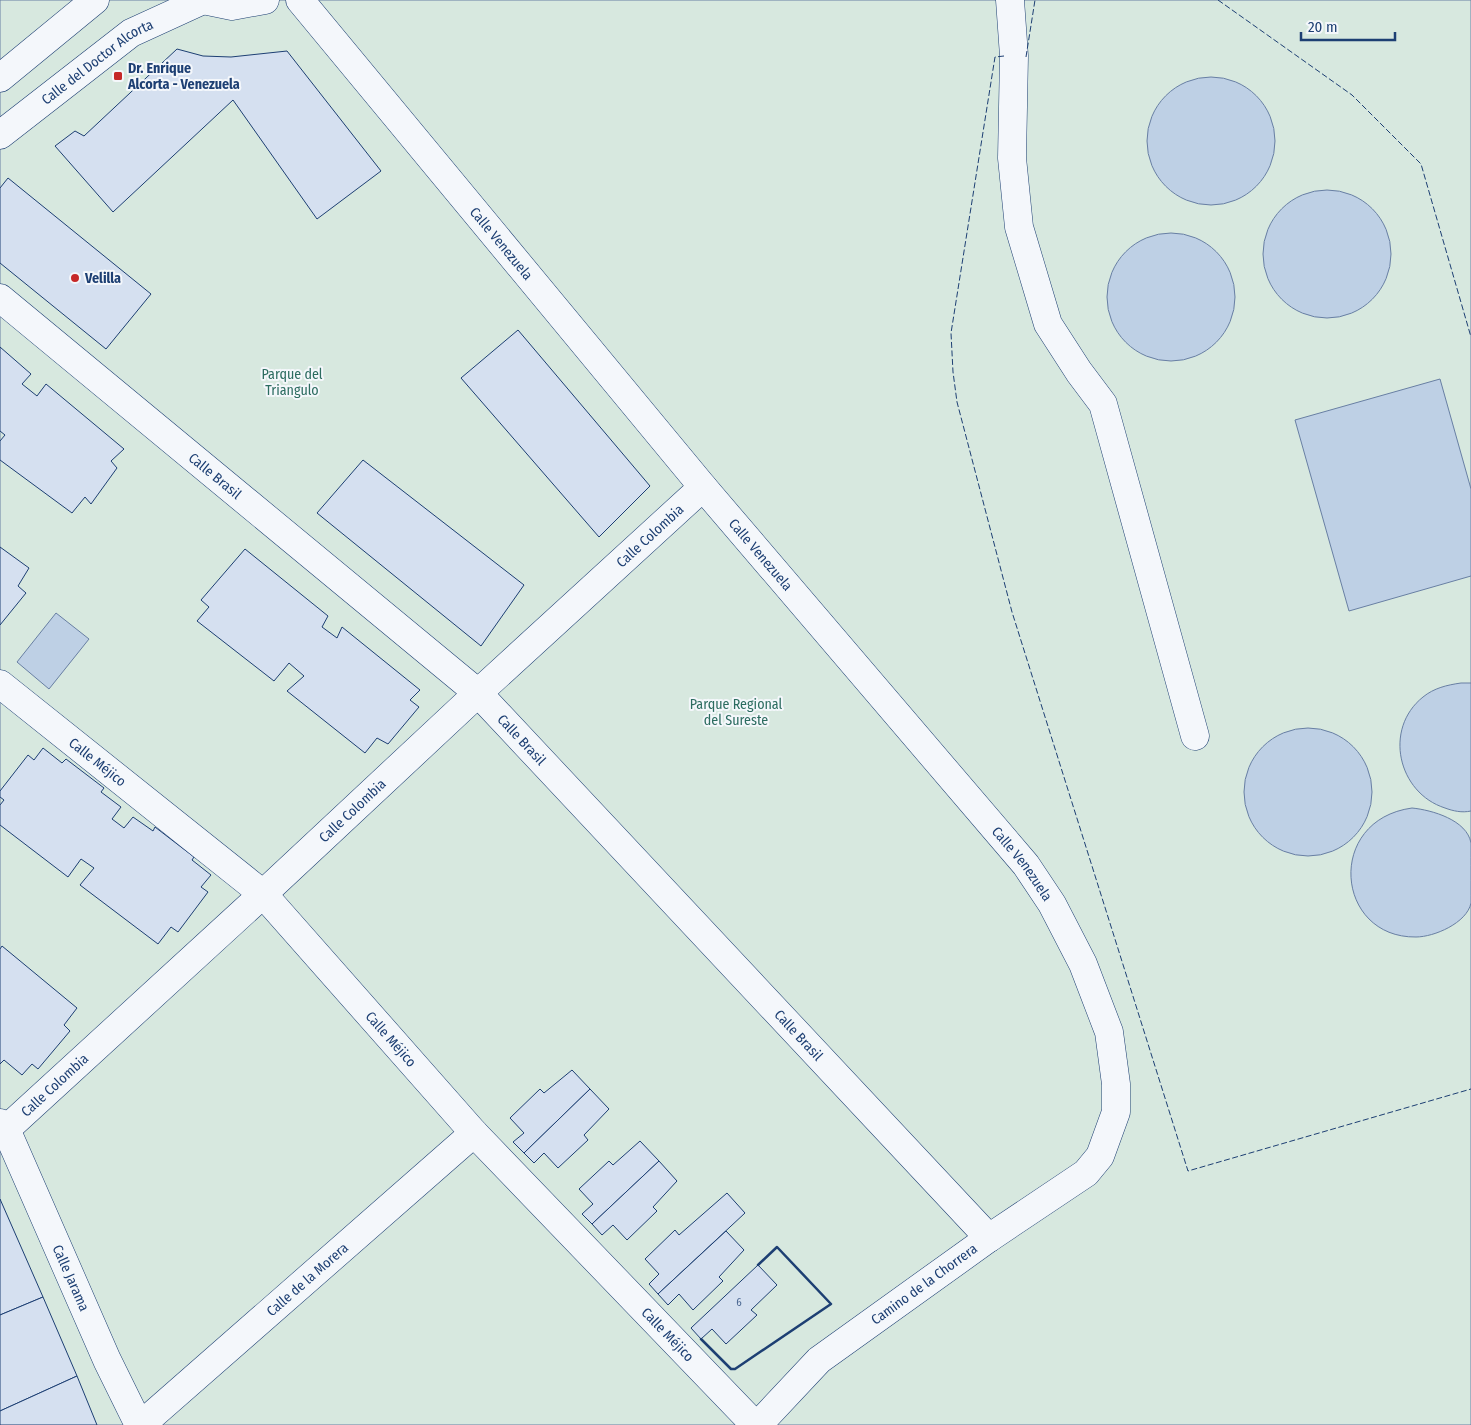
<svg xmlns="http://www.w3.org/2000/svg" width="1471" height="1425" viewBox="0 0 1471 1425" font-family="'Fira Sans Condensed',sans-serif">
	<rect width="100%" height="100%" fill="#f4f7fb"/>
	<rect fill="#d7e8df" stroke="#687fa3" x="0" y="0" width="1471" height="1425"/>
	<g fill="#bed0e5" stroke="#687fa3">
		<circle cx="1211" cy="141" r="64"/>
		<circle cx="1327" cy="254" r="64"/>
		<circle cx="1171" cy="297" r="64"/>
		<path d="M 1440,379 L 1471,489 L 1471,576 L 1349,611 L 1295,420 Z"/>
		<path d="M 56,613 L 89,639 L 49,689 L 17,662 Z"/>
		<path d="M 1461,683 L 1471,683 L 1471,811 C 1462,813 1453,811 1445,808 C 1398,793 1383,729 1423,697 C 1434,688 1447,685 1461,683 Z"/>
		<circle cx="1308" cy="792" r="64"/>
		<path d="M 1412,808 C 1432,810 1467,820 1471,843 C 1471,852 1471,863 1471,873 C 1471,882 1471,894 1471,903 C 1467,923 1434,937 1416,937 C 1335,938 1325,820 1412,808 Z"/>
	</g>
	<g fill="#d5e0f0" stroke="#1d3f73">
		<path d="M 177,49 L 203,56 L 231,57 L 287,51 L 381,171 L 317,219 L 233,100 L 113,212 L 55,146 L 75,131 L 84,136 Z"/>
		<path d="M 8,178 L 151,294 L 106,349 L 0,263 L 0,188 Z"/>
		<path d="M 518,330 L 650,486 L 599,537 L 461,378 Z"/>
		<path d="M 0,347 L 31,374 L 22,384 L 37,396 L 46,384 L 124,449 L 111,461 L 117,468 L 91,504 L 85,497 L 72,513 L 0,460 L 0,441 L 5,435 L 0,431 Z"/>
		<path d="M 363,460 L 524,585 L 481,646 L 317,513 Z"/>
		<path d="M 0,547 L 29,568 L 18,586 L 26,593 L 0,625 Z"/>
		<path d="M 245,549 L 328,616 L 322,627 L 337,638 L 342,627 L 420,690 L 410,700 L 419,707 L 388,744 L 377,738 L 365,753 L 287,691 L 304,676 L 289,663 L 274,681 L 197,621 L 209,607 L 201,600 Z"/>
		<path d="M 43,748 L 62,763 L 66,759 L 104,788 L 101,792 L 121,807 L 112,819 L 124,828 L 133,817 L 153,831 L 155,827 L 194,857 L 192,860 L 211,875 L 201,887 L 208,892 L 178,932 L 171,927 L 158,944 L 80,885 L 94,868 L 81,859 L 68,877 L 0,825 L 0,805 L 4,800 L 0,797 L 0,791 L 28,755 L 34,760 Z"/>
		<path d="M 2,946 L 77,1008 L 64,1025 L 70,1031 L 38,1069 L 32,1064 L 22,1075 L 4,1060 L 0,1064 L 0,949 Z"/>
		<path d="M 572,1070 L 590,1089 L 524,1153 L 513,1142 L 524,1133 L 510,1118 L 540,1089 L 544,1093 Z"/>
		<path d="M 590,1089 L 609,1109 L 584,1135 L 588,1140 L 558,1168 L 544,1153 L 534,1163 L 524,1153 Z"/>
		<path d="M 640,1141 L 659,1161 L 592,1224 L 582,1214 L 593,1204 L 579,1189 L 609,1161 L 613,1165 Z"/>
		<path d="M 659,1161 L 677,1181 L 653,1207 L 657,1211 L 627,1240 L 613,1225 L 602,1235 L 592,1224 Z"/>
		<path d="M 727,1193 L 745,1213 L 658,1294 L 649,1284 L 659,1274 L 645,1259 L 675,1230 L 679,1235 Z"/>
		<path d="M 0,1199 L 43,1297 L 0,1315 Z"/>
		<path d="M 726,1231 L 744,1250 L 719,1277 L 723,1281 L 693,1310 L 679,1294 L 668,1305 L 658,1294 Z"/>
		<path d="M 758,1265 L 777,1285 L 751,1310 L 757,1315 L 726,1344 L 712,1329 L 701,1339 L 691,1328 Z"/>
		<path d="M 43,1297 L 77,1376 L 0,1411 L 0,1315 Z"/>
		<path d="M 77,1376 L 97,1425 L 0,1425 L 0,1411 Z"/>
	</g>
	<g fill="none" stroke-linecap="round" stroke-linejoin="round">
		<g stroke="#1d3f73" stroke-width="29">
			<g id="street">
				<path d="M 203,0 L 232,6 L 265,0"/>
				<path id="s1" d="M 300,0 L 703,487 L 1026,865 L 1052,904 L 1083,964 L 1109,1032 L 1116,1084 L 1116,1112 L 1100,1156 L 1086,1173 L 989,1238 L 819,1360 L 758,1425"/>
				<path d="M 1010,0 L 1014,56 L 1012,158 L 1019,227 L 1048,324 L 1079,372 L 1103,404 L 1195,736"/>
				<path d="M 0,78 L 95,0"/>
				<path id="s2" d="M 0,135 L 131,33 L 203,0"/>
				<path id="s3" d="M 0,298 L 478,693 L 989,1238"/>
				<path id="s4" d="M 0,684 L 263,894 L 474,1133 L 755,1425"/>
				<path id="s5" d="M 0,1123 L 6,1129 L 107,1360 L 139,1425"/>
				<path id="s6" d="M 0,1135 L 263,894 L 478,693 L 703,487"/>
				<path id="s7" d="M 141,1425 L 474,1133"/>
			</g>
		</g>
		<use href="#street" stroke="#f4f7fb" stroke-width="28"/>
		<g stroke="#1d3f73" stroke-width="1" stroke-dasharray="6 2.5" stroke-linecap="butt">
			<path d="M 1218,0 L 1352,95 L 1421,164 L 1471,337"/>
			<path d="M 1004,56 L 995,57 L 951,333 L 953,372 L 957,402 L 1012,612 L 1188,1171 L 1471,1089"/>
			<path d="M 1026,57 L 1035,0"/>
		</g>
		<path stroke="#1d3f73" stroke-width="2.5" d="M 701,1339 L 731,1369 L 735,1369 L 831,1304 L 777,1247 L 758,1265"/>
	</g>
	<g fill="#c62828" stroke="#f4f7fb" stroke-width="2">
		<rect x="113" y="71" width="10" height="10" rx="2.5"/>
		<circle cx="75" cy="278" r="5"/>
	</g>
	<g text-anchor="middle" stroke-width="4" stroke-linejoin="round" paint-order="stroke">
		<g font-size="11" fill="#4b6792">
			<text x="739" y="1306">6</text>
		</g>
		<g font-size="14" fill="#1d3f73" stroke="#f4f7fb">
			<text dy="5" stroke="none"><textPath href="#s2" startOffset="122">Calle del Doctor Alcorta</textPath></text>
			<text dy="5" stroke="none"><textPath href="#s1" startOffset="316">Calle Venezuela</textPath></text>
			<text dy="5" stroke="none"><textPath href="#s3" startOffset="279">Calle Brasil</textPath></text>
			<text dy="5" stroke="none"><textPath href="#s6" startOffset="884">Calle Colombia</textPath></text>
			<text dy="5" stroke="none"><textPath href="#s1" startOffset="721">Calle Venezuela</textPath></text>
			<text dy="5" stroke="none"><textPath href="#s3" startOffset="684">Calle Brasil</textPath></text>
			<text dy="5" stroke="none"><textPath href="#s4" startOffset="125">Calle Méjico</textPath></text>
			<text dy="5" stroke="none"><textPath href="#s6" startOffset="479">Calle Colombia</textPath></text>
			<text dy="5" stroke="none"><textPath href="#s1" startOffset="1126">Calle Venezuela</textPath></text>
			<text dy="5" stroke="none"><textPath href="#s3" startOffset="1089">Calle Brasil</textPath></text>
			<text dy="5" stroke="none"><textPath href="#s4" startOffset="530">Calle Méjico</textPath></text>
			<text dy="5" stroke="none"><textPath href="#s6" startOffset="74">Calle Colombia</textPath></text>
			<text dy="5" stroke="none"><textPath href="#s5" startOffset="171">Calle Jarama</textPath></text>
			<text dy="5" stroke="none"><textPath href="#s7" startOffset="221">Calle de la Morera</textPath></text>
			<text transform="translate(924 1284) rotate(-36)" y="5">Camino de la Chorrera</text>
			<text dy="5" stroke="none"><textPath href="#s4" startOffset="935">Calle Méjico</textPath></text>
		</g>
		<g font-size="14" font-weight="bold" fill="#1d3f73" stroke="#f4f7fb" text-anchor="start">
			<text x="128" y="73">Dr. Enrique<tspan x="128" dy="16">Alcorta - Venezuela</tspan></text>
			<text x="85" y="283">Velilla</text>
		</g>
		<g font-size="14" fill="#2c6c60" stroke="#f4f7fb">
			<text x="292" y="379">Parque del<tspan x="292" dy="16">Triangulo</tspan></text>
			<text x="736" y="709">Parque Regional<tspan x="736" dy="16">del Sureste</tspan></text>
		</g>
	</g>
	<path d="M1301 32v8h94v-8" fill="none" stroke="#1d3f73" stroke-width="2.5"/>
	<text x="1308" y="32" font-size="15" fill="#1d3f73" stroke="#f4f7fb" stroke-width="4" paint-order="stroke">20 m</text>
</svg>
